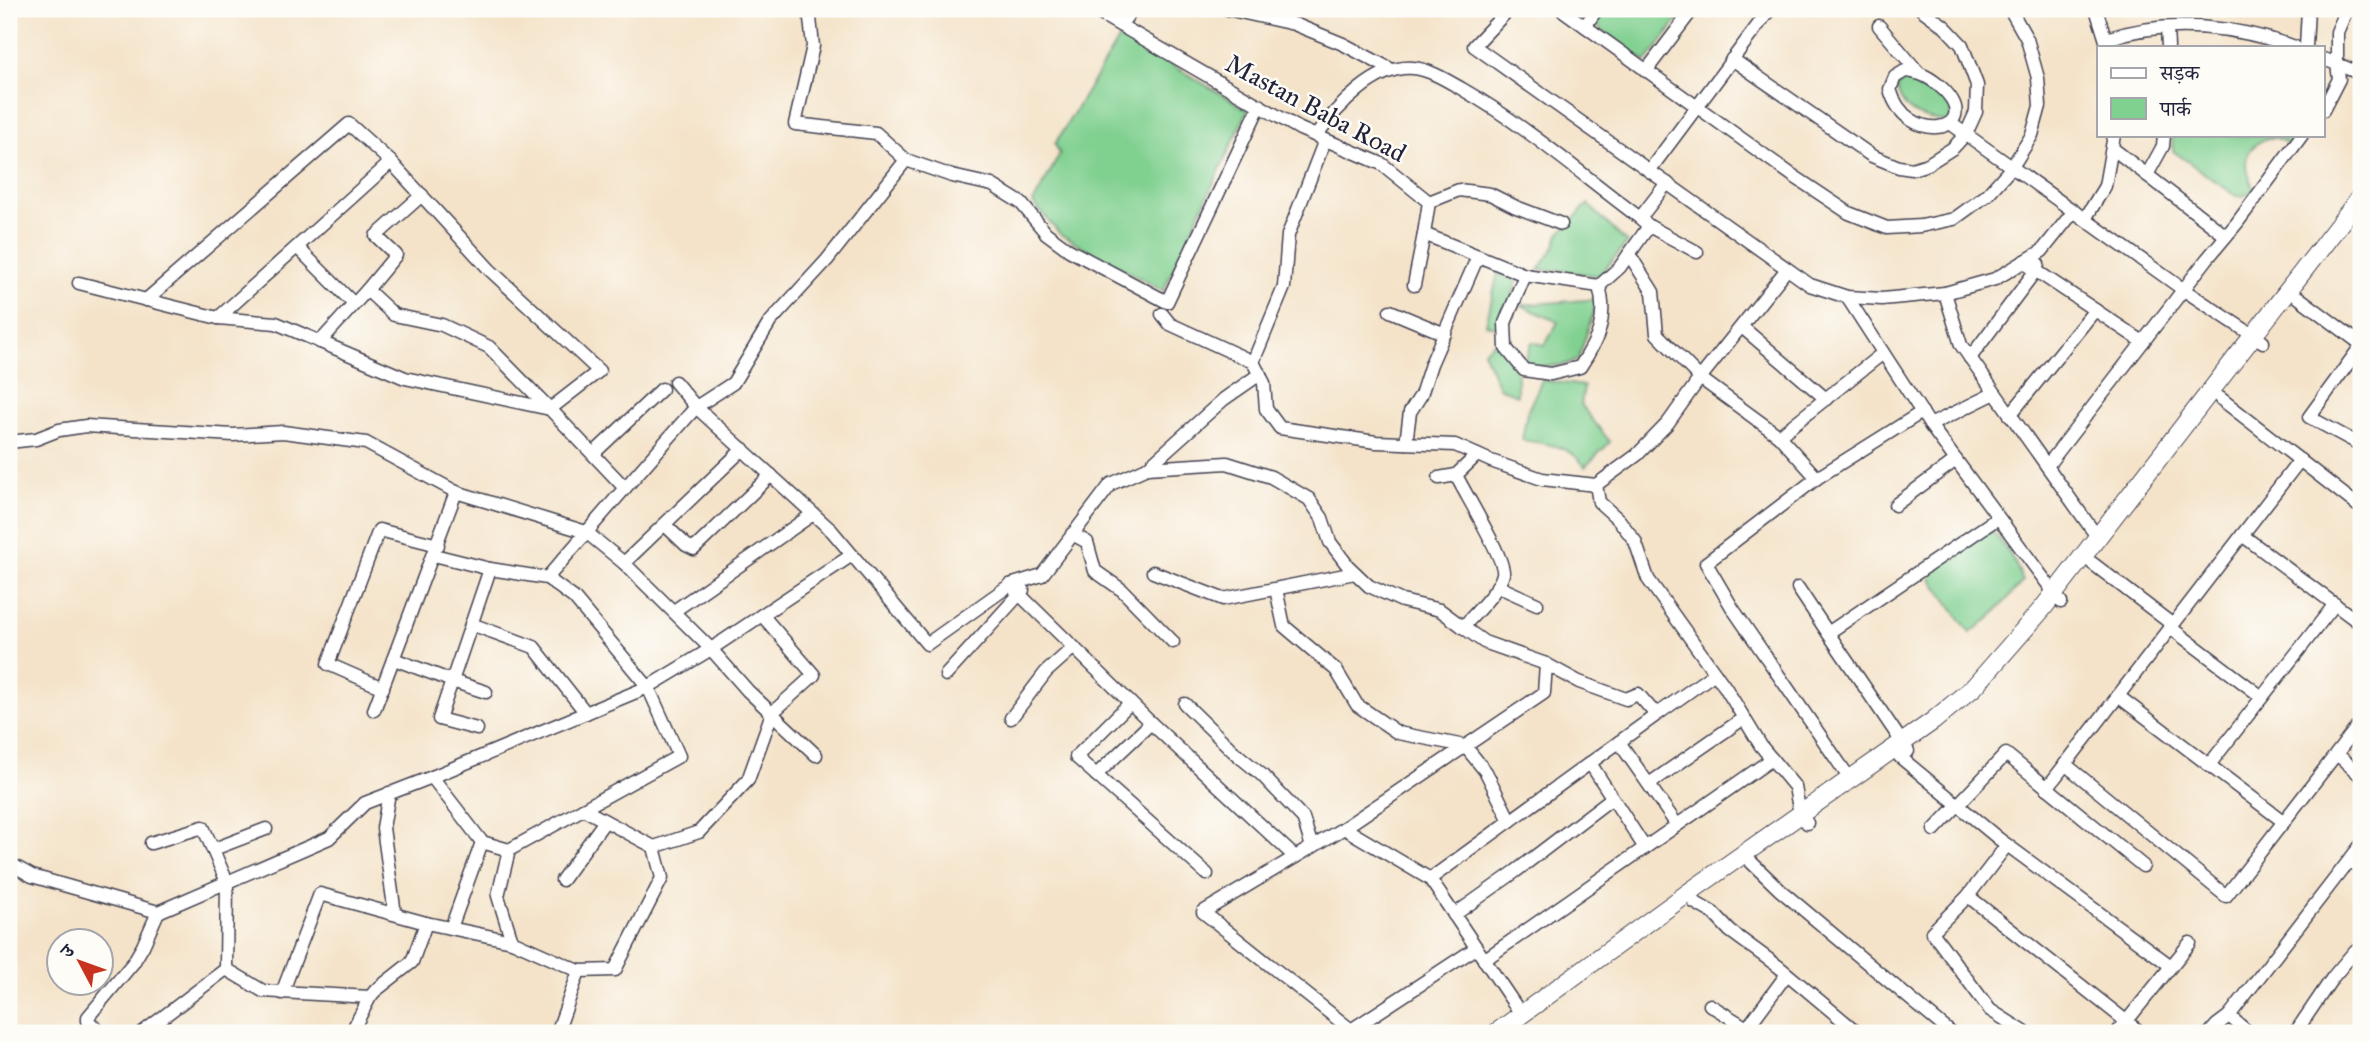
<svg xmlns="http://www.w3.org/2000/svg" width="2370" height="1042" viewBox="0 0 2370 1042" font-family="'IM FELL Great Primer','Noto Serif Devanagari',serif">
	<rect width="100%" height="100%" fill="#fdfcf7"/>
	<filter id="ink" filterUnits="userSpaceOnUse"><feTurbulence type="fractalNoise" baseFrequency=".0143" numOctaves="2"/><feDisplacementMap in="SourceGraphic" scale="14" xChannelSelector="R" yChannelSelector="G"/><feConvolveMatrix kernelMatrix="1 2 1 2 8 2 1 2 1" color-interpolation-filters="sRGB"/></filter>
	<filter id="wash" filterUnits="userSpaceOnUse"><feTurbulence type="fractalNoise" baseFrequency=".00686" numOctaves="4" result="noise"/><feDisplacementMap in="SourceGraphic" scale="28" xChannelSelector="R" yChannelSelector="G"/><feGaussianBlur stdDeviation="1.57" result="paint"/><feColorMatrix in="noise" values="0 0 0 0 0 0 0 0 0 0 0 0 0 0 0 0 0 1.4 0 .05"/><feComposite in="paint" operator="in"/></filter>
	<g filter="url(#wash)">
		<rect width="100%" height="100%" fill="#f4e3c9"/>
		<g fill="#80d090" stroke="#517966" stroke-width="2">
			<path d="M 1607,9 L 1686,9 L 1646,62 L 1599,28 L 1597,23 Z"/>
			<path d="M 1121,35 L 1248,110 L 1163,291 L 1060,234 L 1033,203 L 1060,154 L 1055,144 Z"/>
			<path d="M 1905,77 C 1933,82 1937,88 1952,111 L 1950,122 C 1925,120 1903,115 1897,88 Z"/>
			<path d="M 2172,135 L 2296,135 L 2288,145 C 2285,143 2282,140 2279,139 C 2265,134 2246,148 2246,162 C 2246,172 2252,180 2253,190 L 2243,196 L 2236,196 L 2173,151 Z"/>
			<path d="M 1588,204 L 1627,243 L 1599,276 L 1559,270 L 1539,270 L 1555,246 L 1559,234 Z"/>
			<path d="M 1498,273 L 1518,278 L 1501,330 L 1486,324 Z"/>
			<path d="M 1598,299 L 1578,360 L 1563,365 L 1522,367 L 1532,342 L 1545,345 L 1558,322 L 1521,305 Z"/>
			<path d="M 1500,338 L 1517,373 L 1517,395 L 1499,388 L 1483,351 Z"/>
			<path d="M 1542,380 L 1584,386 L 1581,405 L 1610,442 L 1585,467 C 1571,445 1546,444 1522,440 L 1527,412 Z"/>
			<path d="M 1991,530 C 2006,545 2015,560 2023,581 L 1991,617 L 1970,633 L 1931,578 C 1937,559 1972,537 1991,530 Z"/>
		</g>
	</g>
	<g filter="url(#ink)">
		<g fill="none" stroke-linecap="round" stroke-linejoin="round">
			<g stroke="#423f50" stroke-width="15">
				<g id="minor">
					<path d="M 809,9 L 813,46 L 795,124 L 876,133 L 906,160"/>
					<path d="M 1092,9 L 1300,129 L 1382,164 L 1429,202 L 1424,234 L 1525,275 L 1599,286 L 1620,267 L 1649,226 L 1640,218 L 1667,183"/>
					<path d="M 1227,9 L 1294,24 L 1343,44 L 1392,70"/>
					<path d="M 1509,9 L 1474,46 L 1810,285 L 1847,297 L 1882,299 L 1945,293 L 1995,279 L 2042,251 L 2074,211"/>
					<path d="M 1561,9 L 1792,175 L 1849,213 L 1887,228 L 1921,226 L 1954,219 L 1987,195 L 2012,167 L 2032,135 L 2040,106 L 2038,78 L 2027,39 L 2010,9"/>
					<path d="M 2096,9 L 2108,47"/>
					<path d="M 2347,9 L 2337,32 L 2337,64 L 2361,74"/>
					<path d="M 1120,25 L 1133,9"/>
					<path d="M 1585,26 L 1597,9"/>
					<path d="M 1879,26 L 1918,72"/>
					<path d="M 2167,28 L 2168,47"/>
					<path d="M 2106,39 C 2167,18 2236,26 2295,47"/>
					<path d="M 2306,47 L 2308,9"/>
					<path d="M 1732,59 L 1872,156 L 1899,167 L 1912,169 L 1928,164 L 1953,148 L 1966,134 L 1976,112 L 1977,85 L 1962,45 L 1944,26 L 1921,9"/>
					<path d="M 2323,59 L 2337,64 L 2339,79 L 2323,110"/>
					<path d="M 1646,71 L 1693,9"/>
					<path d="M 1905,71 C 1921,72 1931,78 1943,89 C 1986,131 1906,148 1890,89 L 1895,77 Z"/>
					<path d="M 1950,123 L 2184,290 L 2263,342"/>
					<path d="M 1316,136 C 1336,108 1375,65 1413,68 C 1429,69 1448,81 1462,89 C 1525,125 1581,174 1640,218"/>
					<path d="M 1325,140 L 1288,235 L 1284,287 L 1253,362 L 1264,383 L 1266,409 L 1280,428 L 1376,442 L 1455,445 L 1491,461 L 1542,479 L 1596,485 L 1637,455 L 1668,423 L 1700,378 L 1787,269"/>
					<path d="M 2112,148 L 2226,236"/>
					<path d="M 1649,171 L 1770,9"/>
					<path d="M 2147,175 L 2163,146 L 2164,135"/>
					<path d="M 1429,202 L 1459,190 L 1490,194 L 1516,207 L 1561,224"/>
					<path d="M 2085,219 L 2105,186 L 2114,135"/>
					<path d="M 1649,226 L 1697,252"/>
					<path d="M 297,247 L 354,304"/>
					<path d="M 1629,254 L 1653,292 L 1657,334 L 1700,378 L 1779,436 L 1883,353"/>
					<path d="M 2023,262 L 2143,342"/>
					<path d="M 1525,275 L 1505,323 L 1506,348 L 1524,370 L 1551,374 L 1580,367 C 1598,340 1608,319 1599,286"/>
					<path d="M 79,283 L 218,318 L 276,323 L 405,378 L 550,409 L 625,488 L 696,407 L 832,531 L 927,644 L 1010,585 L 1042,575 L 1111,484 L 1147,468 L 1227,463 L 1271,477 L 1309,499 L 1322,518 L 1330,542 L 1348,566 L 1369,586 L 1402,601 L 1440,610 L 1463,627"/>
					<path d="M 1414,285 L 1424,234"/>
					<path d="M 367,290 L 396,255 L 376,236 L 422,195"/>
					<path d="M 1945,293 L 1961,345 L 2098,538"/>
					<path d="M 1847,297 L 1930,425 L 2061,602"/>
					<path d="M 2298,297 L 2361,344"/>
					<path d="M 146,300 L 349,124 L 391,162"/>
					<path d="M 1390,311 L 1445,334"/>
					<path d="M 1162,314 L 1170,324 L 1253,362"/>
					<path d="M 218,318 L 391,162 L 490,270 L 599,371 L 550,409 L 489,347 L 442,325 L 394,315 L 367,290 L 320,342"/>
					<path d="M 1742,327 L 1826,399"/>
					<path d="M 2361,346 L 2309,417 L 2361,445"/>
					<path d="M 1970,358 L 2036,270 L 2038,264"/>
					<path d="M 675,382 L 696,407 L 733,383 L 770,322 L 827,260 L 906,160 L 952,176 L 992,185 L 1021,203 L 1046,233 L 1069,250 L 1167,302 L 1260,105"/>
					<path d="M 2220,398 L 2361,508"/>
					<path d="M 2010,415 L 2095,310"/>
					<path d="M 1930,425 L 1995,393"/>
					<path d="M 1779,436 L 1817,478 L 1922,412"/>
					<path d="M 9,442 L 36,439 L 59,430 L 86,426 L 233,435 L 283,432 L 366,443 L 456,492"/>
					<path d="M 1406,443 L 1410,412 L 1421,395 L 1431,364 L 1478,256"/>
					<path d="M 593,454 L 662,389"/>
					<path d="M 2047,466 L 2207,259 L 2237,223 L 2302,135"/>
					<path d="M 1147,468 L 1224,399 L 1260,374"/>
					<path d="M 1456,475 C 1464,492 1506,560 1503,574 C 1499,591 1475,613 1463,627 L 1484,642 L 1546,664 L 1579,682 L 1626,699 L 1638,694 L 1651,709 L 1659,713 L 1715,673"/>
					<path d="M 1439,478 L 1456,475 L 1477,455"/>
					<path d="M 1817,478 L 1706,563 L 1733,609 L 1850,779"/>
					<path d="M 1596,485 L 1599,502 L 1619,520 L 1635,541 L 1648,579 L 1725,687 L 1761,746 L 1795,787 L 1800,814 L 1807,823"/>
					<path d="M 1895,505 L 1956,460"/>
					<path d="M 665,525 L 686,545 L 694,549 L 771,475"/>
					<path d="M 1072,534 L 1087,542 L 1095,571 L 1122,590 L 1173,642"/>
					<path d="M 2242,535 L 2361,624"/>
					<path d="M 434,555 L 490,569 L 547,578"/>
					<path d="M 624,563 L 743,449"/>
					<path d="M 2092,563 L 2173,625"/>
					<path d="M 1153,572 L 1223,599 L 1355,573"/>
					<path d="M 1010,585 L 1151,723 L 1295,857"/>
					<path d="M 1497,586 L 1537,604"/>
					<path d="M 1798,588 L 1828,633 L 1998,518"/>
					<path d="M 1276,589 L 1284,626 L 1336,670 L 1357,705 L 1398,733 L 1465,746 L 1486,772 L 1510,821"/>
					<path d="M 674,611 L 813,514"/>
					<path d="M 471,624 L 534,647 L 586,713"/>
					<path d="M 2171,628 L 2262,697"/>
					<path d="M 1828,633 L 1908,751"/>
					<path d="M 394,659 L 452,681 L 490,569"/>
					<path d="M 946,675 L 1023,590"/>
					<path d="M 383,688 L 328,664 L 379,530 L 438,545"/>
					<path d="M 2118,696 L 2284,822"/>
					<path d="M 1130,703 L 1076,757 L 1207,874"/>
					<path d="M 1185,704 L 1234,752 L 1262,775 L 1303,818 L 1312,847"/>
					<path d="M 374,710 L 456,492 L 586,532 L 624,563 L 711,649 L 648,687 L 574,598 L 547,578 L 625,488"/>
					<path d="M 1011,718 L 1046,672 L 1074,647"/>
					<path d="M 477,729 L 439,719 L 452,681 L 486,692"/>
					<path d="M 1619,742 L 1677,825"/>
					<path d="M 2337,754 L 2361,776"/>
					<path d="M 816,755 L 748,691 L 711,649 L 852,555"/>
					<path d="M 1900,757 L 1999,839 L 2171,966"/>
					<path d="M 1590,763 L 1645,848"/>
					<path d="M 2065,764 L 2226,896 L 2361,722"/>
					<path d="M 2209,765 L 2335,604"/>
					<path d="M 1096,775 L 1151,723"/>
					<path d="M 1649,784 L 1744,718"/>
					<path d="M 2047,788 L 2300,460"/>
					<path d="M 389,793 L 383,828 L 395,914"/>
					<path d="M 1344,828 L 1203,912 L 1355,1033"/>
					<path d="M 1934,830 L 2006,754 L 2143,866"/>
					<path d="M 151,843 L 203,827 L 227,882 L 226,969 L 263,991 L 370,997 L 351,1033"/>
					<path d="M 2007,845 L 1968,896 L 2141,1033"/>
					<path d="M 654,847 L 699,832 L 748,780 L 772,713 L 814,675 L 762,615"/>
					<path d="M 214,849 L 266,829"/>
					<path d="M 509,850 L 583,809 L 654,847 L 662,878 L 615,970 L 579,971"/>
					<path d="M 2350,860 L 2361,870"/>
					<path d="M 1751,862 L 1780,890 L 1951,1033"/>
					<path d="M 9,863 L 32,876 L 158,912 L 329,838 L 365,803 L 432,777"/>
					<path d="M 1430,879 L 1659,713"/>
					<path d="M 562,880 L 605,821"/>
					<path d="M 1968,896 L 1932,932 L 1990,1010 L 2026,1033"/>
					<path d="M 1694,902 L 1713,913 L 1730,931 L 1779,967 L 1858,1033"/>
					<path d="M 1454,915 L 1516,871 L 1612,798"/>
					<path d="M 426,923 L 512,941"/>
					<path d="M 451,928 L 482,842"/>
					<path d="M 1484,960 L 1772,759"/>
					<path d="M 282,993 L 320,894 L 426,923 L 412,962 L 375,991 L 370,997"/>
					<path d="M 1710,1005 L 1747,1028"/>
					<path d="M 1521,1014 L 1430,879 L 1344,828 L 1544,693 L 1546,664"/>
					<path d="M 1351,1030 L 1476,948"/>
					<path d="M 101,1033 L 88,1021 L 88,1017 L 133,963 L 143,946 L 158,912"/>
					<path d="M 142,1033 L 226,969"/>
					<path d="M 557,1033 L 579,971 L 512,941 L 498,896 L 509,850 L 482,842 L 432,777 L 648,687 L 679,756 L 583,809"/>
					<path d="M 1754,1033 L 1747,1028 L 1787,974"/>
					<path d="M 2117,1033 L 2190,943"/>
					<path d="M 2210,1033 L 2217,1025 L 2229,1016"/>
					<path d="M 2249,1033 L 2229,1016 L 2361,845"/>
					<path d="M 2295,1033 L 2333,977 L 2355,951 L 2361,954"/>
				</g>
			</g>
			<g stroke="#423f50" stroke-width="20">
				<path id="highway" d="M 1496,1033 L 1688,893 L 1933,721 L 1974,687 L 2043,608 L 2361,196"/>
			</g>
			<use href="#minor" stroke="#fff" stroke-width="12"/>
			<use href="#highway" stroke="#fff" stroke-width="18"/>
		</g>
	</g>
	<g text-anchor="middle" stroke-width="5" stroke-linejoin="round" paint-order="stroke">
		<g font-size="26" fill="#22223b" stroke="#fdfcf7">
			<text transform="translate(1316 108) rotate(28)" y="9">Mastan Baba Road</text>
		</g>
	</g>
	<rect width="2370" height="1042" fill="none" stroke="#fdfcf7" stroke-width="35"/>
	<rect x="2097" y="46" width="228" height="91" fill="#fdfcf7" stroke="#a5a5ac" stroke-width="2"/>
	<rect x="2111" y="68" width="35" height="10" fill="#ffffff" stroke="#a5a5ac" stroke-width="2"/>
	<text x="2160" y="80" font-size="21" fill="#22223b">सड़क</text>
	<rect x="2111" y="98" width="35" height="21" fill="#80d090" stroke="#a5a5ac" stroke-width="2"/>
	<text x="2160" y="116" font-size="21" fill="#22223b">पार्क</text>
	<g transform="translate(80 962) rotate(311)"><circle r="33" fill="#fdfcf7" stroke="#a5a5ac" stroke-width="2"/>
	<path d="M0-5L12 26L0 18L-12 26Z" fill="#c8321e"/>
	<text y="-10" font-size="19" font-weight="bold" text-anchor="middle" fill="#22223b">उ</text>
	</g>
</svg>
